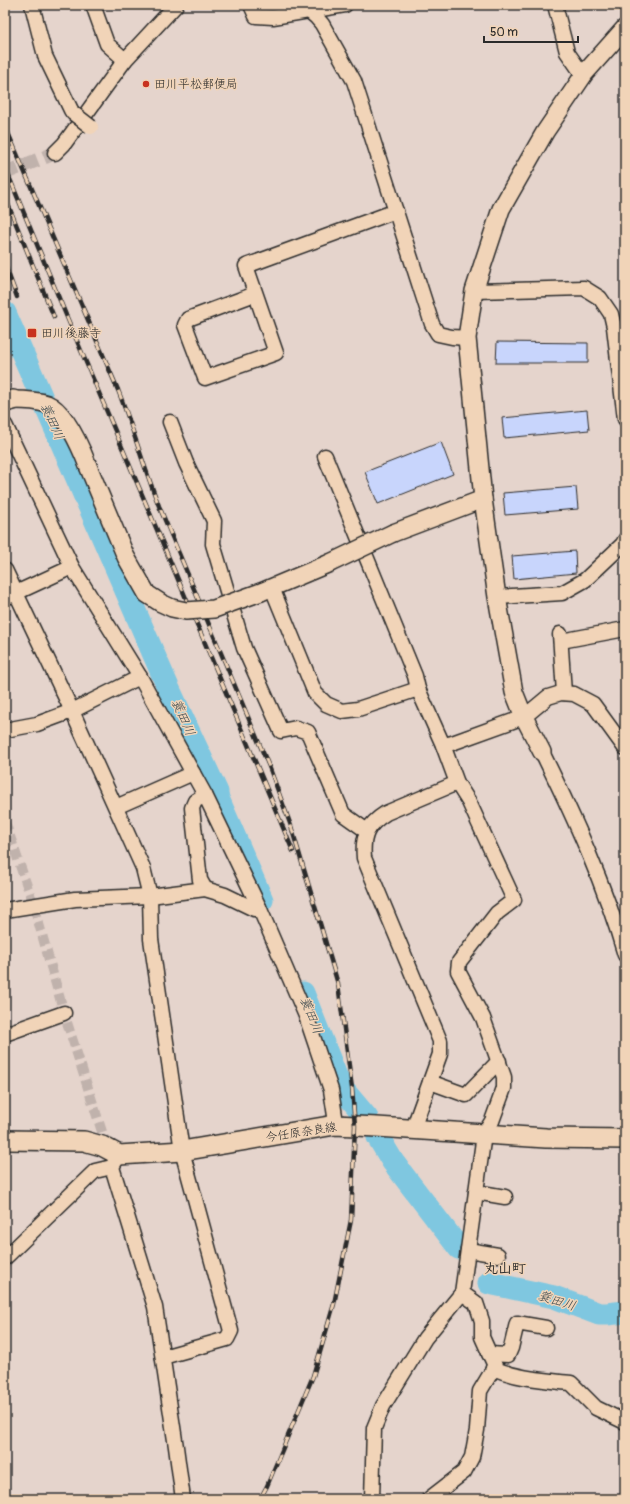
<svg xmlns="http://www.w3.org/2000/svg" width="630" height="1504" viewBox="0 0 630 1504" font-family="Pangolin,'Klee One',sans-serif">
	<rect width="100%" height="100%" fill="#e5d4cc"/>
	<filter id="ink" filterUnits="userSpaceOnUse"><feTurbulence type="fractalNoise" baseFrequency=".025" numOctaves="2"/><feDisplacementMap in="SourceGraphic" scale="8" xChannelSelector="R" yChannelSelector="G"/><feConvolveMatrix kernelMatrix="1 2 1 2 8 2 1 2 1" color-interpolation-filters="sRGB"/></filter>
	<g filter="url(#ink)">
		<g fill="none" stroke-linecap="round" stroke-linejoin="round">
			<g stroke="#7fc7e0" stroke-width="23">
				<path d="M 5,313 L 168,687 L 217,792 L 217,796 L 262,900"/>
				<path d="M 303,993 L 340,1086 L 367,1118"/>
				<path d="M 378,1137 L 393,1162 L 459,1248"/>
				<path d="M 489,1283 L 554,1297 L 599,1314 L 607,1314 L 625,1312"/>
			</g>
		</g>
		<g fill="#c8d5fc" stroke="#2b2b2b">
			<path d="M 497,342 L 588,343 L 588,363 L 496,363 Z"/>
			<path d="M 587,410 L 589,430 L 504,438 L 502,418 Z"/>
			<path d="M 441,442 L 453,474 L 378,504 L 365,472 Z"/>
			<path d="M 576,487 L 578,509 L 505,515 L 503,493 Z"/>
			<path d="M 575,551 L 576,573 L 514,579 L 512,556 Z"/>
		</g>
		<g fill="none" stroke-linecap="round" stroke-linejoin="round">
			<path stroke="#c0b2ac" stroke-width="10" stroke-dasharray="10 5" stroke-linecap="butt" d="M 5,822 L 34,906 L 64,1013 L 104,1138 L 102,1146"/>
			<path stroke="#c0b2ac" stroke-width="14" stroke-dasharray="14 7" stroke-linecap="butt" d="M 5,173 L 55,153"/>
			<g stroke="#2b2b2b" stroke-width="17">
				<g id="minor">
					<path d="M 32,5 L 45,56 L 71,110 L 73,113"/>
					<path d="M 93,5 L 107,44 L 125,60"/>
					<path d="M 251,5 L 256,16 L 273,17 L 345,5"/>
					<path d="M 555,5 L 567,52 L 583,75"/>
					<path d="M 309,11 L 316,17 L 322,24 L 354,81 L 432,324 L 438,334 L 452,337 L 467,338"/>
					<path d="M 55,153 L 64,144 L 125,60 L 176,5"/>
					<path d="M 474,291 L 584,288 L 600,298 L 611,314 L 614,327 L 625,419"/>
					<path d="M 255,294 L 188,319 L 185,325 L 205,378 L 276,353 L 246,266 L 396,211"/>
					<path d="M 170,422 L 186,463 L 214,521 L 213,544 L 244,648 L 281,731 L 296,728 L 308,732 L 343,814 L 367,831"/>
					<path d="M 5,425 L 72,567 L 140,677 L 205,795 L 259,907 L 306,1016 L 331,1090 L 335,1116 L 335,1125"/>
					<path d="M 325,456 L 415,676 L 418,689"/>
					<path d="M 5,570 L 72,711 L 143,868 L 150,896 L 151,939 L 182,1151 L 231,1331 L 227,1339 L 163,1357"/>
					<path d="M 272,588 L 315,693 L 326,704 L 342,711 L 358,709 L 418,689 L 443,745 L 457,783 L 386,813 C 367,825 362,836 364,858 L 440,1041 L 440,1054 L 413,1129"/>
					<path d="M 497,597 L 562,593 L 585,580 L 623,544 L 625,540"/>
					<path d="M 5,598 L 72,567"/>
					<path d="M 560,634 L 564,693"/>
					<path d="M 561,641 L 625,629"/>
					<path d="M 5,730 L 37,724 L 72,711 L 140,677"/>
					<path d="M 443,745 L 452,743 L 524,717 L 548,697 L 561,693 L 574,694 L 593,704 L 625,748"/>
					<path d="M 542,752 C 574,817 605,885 625,955"/>
					<path d="M 116,807 L 193,773"/>
					<path d="M 205,889 L 200,880 L 192,808 L 195,801 L 205,795"/>
					<path d="M 5,910 L 75,899 L 150,896 L 205,889 L 225,895 L 254,909 L 259,907"/>
					<path d="M 5,1034 L 64,1013"/>
					<path d="M 430,1082 L 466,1095 L 499,1061"/>
					<path d="M 119,1155 L 112,1167 L 155,1307 L 176,1447 L 183,1499"/>
					<path d="M 476,1192 L 505,1197"/>
					<path d="M 468,1250 L 498,1255"/>
					<path d="M 5,1258 L 95,1171 L 112,1167"/>
					<path d="M 489,1354 L 508,1355 L 511,1348 L 517,1323 L 546,1328"/>
					<path d="M 493,1368 C 518,1379 544,1380 571,1383 L 596,1408 L 625,1422"/>
					<path d="M 372,1499 L 374,1428 L 383,1406 L 425,1338 L 462,1293 L 484,1134 L 492,1121 L 504,1088 L 504,1077 L 483,1018 L 458,971 L 459,962 L 497,913 L 514,900 L 469,802 L 457,783"/>
					<path d="M 429,1499 L 464,1472 L 472,1457 L 477,1430 L 480,1391 L 495,1366 L 482,1337 L 482,1321 L 476,1303 L 462,1293"/>
				</g>
			</g>
			<g stroke="#2b2b2b" stroke-width="20">
				<g id="tertiary">
					<path d="M 13,400 C 24,400 36,400 47,404 C 65,411 81,448 88,466"/>
					<path d="M 393,533 L 483,499"/>
					<path d="M 261,592 L 330,563"/>
					<path d="M 542,752 L 524,717 L 514,692 L 497,597 L 483,499 L 467,338 L 474,291 L 501,209 L 545,132 L 585,73 L 625,28"/>
				</g>
			</g>
			<g stroke="#2b2b2b" stroke-width="22">
				<g id="secondary">
					<path d="M 5,402 L 13,400"/>
					<path d="M 5,1140 L 84,1141 L 102,1146 L 119,1155 L 182,1151 L 335,1125 L 377,1127 L 546,1138 L 625,1139"/>
				</g>
			</g>
			<use href="#minor" stroke="#f1d4b8" stroke-width="14"/>
			<use href="#tertiary" stroke="#f1d4b8" stroke-width="17"/>
			<use href="#secondary" stroke="#f1d4b8" stroke-width="19"/>
			<g stroke="#2b2b2b" stroke-width="4.5">
				<g id="rail">
					<path d="M 5,126 L 118,390 C 133,428 144,468 159,506 L 270,769 L 291,826 L 338,984 L 352,1088 L 355,1126 L 351,1220 L 334,1304 L 313,1376 L 267,1486 L 260,1499"/>
					<path d="M 5,167 L 66,315 L 293,851"/>
					<path d="M 5,197 L 54,317"/>
					<path d="M 5,265 L 17,297"/>
				</g>
			</g>
			<use href="#rail" stroke="#f1d4b8" stroke-width="3" stroke-dasharray="9" stroke-linecap="butt"/>
			<g stroke="#2b2b2b" stroke-width="17" stroke-linecap="butt">
				<path id="minor-bridge" d="M 73,113 L 91,127"/>
			</g>
			<g stroke="#2b2b2b" stroke-width="20" stroke-linecap="butt">
				<g id="tertiary-bridge">
					<path d="M 88,466 L 126,557 L 147,594 L 161,603 L 172,608 L 186,611 L 214,609 L 261,592"/>
					<path d="M 330,563 L 393,533"/>
				</g>
			</g>
			<use href="#minor-bridge" stroke="#f1d4b8" stroke-width="14"/>
			<use href="#tertiary-bridge" stroke="#f1d4b8" stroke-width="17"/>
		</g>
	</g>
	<g fill="#c8321e" stroke="#f1d4b8" stroke-width="1.5">
		<circle cx="146" cy="84" r="4"/>
		<rect x="27" y="328" width="10" height="10" rx="2"/>
	</g>
	<g text-anchor="middle" stroke-width="3" stroke-linejoin="round" paint-order="stroke">
		<g font-size="12" fill="#2b2b2b" stroke="#f1d4b8" text-anchor="start">
			<text x="154" y="88">田川平松郵便局</text>
			<text x="41" y="337">田川後藤寺</text>
		</g>
		<g font-size="12" fill="#2b2b2b" stroke="#f1d4b8">
			<text transform="translate(301 1132) rotate(-9)" y="4">今任原奈良線</text>
		</g>
		<g font-size="13" font-style="italic" fill="#3c4a4f" stroke="#f1d4b8">
			<text transform="translate(53 421) rotate(66)" y="5">蓑田川</text>
			<text transform="translate(184 717) rotate(66)" y="5">蓑田川</text>
			<text transform="translate(312 1015) rotate(68)" y="5">蓑田川</text>
			<text transform="translate(557 1300) rotate(17)" y="5">蓑田川</text>
		</g>
		<g font-size="14" font-weight="bold" fill="#2b2b2b" stroke="#f1d4b8">
			<text x="505" y="1273">丸山町</text>
		</g>
	</g>
	<rect width="630" height="1504" fill="none" stroke="#f1d4b8" stroke-width="20"/>
	<rect x="10" y="10" width="610" height="1484" fill="none" stroke="#2b2b2b" stroke-width="1.5" filter="url(#ink)"/>
	<path d="M484 36v6h94v-6" fill="none" stroke="#2b2b2b" stroke-width="2"/>
	<text x="490" y="36" font-size="12" fill="#2b2b2b" stroke="#f1d4b8" stroke-width="3" paint-order="stroke">50 m</text>
</svg>
